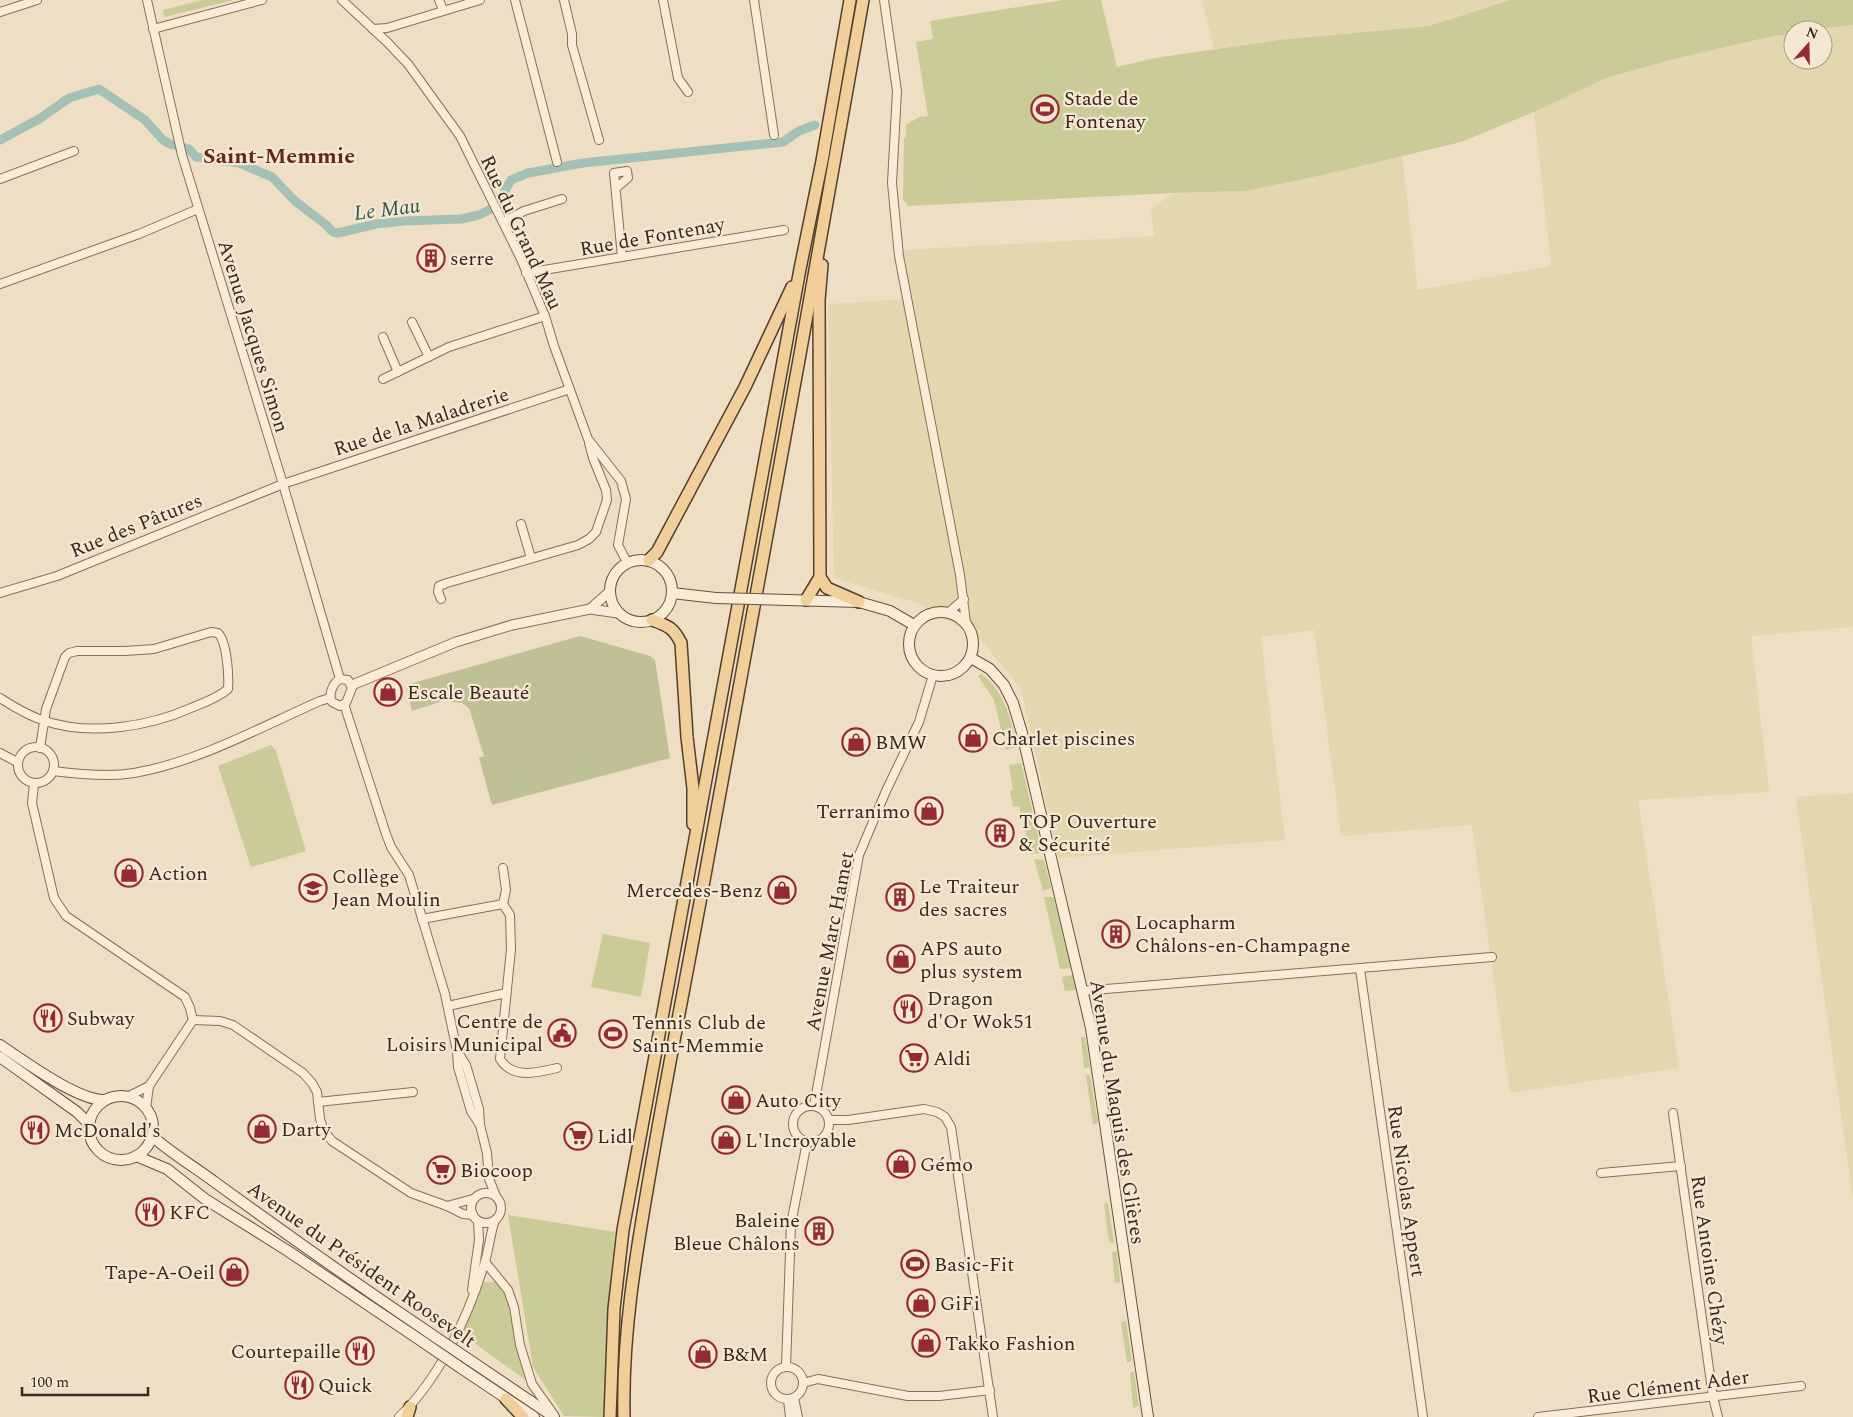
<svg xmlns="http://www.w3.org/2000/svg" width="1853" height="1417" viewBox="0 0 1853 1417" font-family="Spectral,serif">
	<rect width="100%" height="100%" fill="#eedec3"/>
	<g fill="#e3d7b0">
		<path d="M 1202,0 L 1510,0 L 1429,26 L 1278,40 L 1214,49 Z"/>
		<path d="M 1853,25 L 1853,627 L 1751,636 L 1769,792 L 1638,800 L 1679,1068 L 1510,1093 L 1472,825 L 1341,836 L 1314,630 L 1261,637 L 1285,840 L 1058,858 L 1021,688 L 980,639 L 917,603 L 834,578 L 828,304 L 910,299 L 903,250 L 1154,236 L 1151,209 L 1173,193 L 1246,191 L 1402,156 L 1418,290 L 1551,266 L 1534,112 L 1606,78 L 1670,60 L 1760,39 L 1793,33 L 1793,60 L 1823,60 L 1823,30 L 1813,30 Z"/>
		<path d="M 1853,793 L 1853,1199 L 1796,797 Z"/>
	</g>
	<g fill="#c9cc97">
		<path d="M 202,0 L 234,0 L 164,17 L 163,10 Z"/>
		<path d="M 1063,0 L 1101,0 L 1117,67 L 1155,58 L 1278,40 L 1429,26 L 1510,0 L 1853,0 L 1853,25 L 1813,30 L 1793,30 L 1793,33 L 1760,39 L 1670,60 L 1606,78 L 1541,109 L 1461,142 L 1336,172 L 1246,191 L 1173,193 L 908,206 L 903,200 L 904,138 L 906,137 L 906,125 L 919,117 L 928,116 L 916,42 L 933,39 L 930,21 Z"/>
		<path d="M 981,674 C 1005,691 1011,720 1017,747 L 1006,750 L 994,700 L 978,676 Z"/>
		<path d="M 271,745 L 276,751 L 306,851 L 251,867 L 218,766 Z"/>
		<path d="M 1021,763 L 1042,852 L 1040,853 L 1031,854 L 1019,806 L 1013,807 L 1010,791 L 1013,790 L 1009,765 Z"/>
		<path d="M 1034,859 L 1044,860 L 1051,888 L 1043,891 Z"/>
		<path d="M 1044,897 L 1054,897 L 1072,968 L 1060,969 Z"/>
		<path d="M 603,934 L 650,943 L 641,997 L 591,987 Z"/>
		<path d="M 1074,975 L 1077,990 L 1065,991 L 1062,977 Z"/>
		<path d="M 1081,1037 L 1085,1037 L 1090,1067 L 1084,1068 Z"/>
		<path d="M 1086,1075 L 1090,1075 L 1098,1123 L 1093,1125 Z"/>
		<path d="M 1108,1203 L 1114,1243 L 1109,1242 L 1104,1204 Z"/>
		<path d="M 508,1215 L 615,1232 L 609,1294 L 604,1417 L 564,1416 L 533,1367 Z"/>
		<path d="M 1117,1251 L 1120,1282 L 1115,1283 L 1112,1252 Z"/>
		<path d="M 487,1282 L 495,1282 L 505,1288 L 519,1356 L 527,1381 L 463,1335 L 481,1283 Z"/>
		<path d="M 1126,1321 L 1132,1361 L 1127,1363 L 1121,1322 Z"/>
		<path d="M 1134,1371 L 1139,1406 L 1133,1408 L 1130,1373 Z"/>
	</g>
	<path fill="#bec096" d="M 580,636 L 650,656 L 655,660 L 670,758 L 492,805 L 479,758 L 484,756 L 469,708 L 462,703 L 452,702 L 449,699 L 412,711 L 406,685 Z"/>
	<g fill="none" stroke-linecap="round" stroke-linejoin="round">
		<path stroke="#a5c0b6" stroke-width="9" d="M 0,140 L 39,119 L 69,98 L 99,89 L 145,120 L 163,140 L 170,144 L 189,149 L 196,157 L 239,163 L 272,177 L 295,201 L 325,224 L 333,232 L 338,233 L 376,224 L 404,221 L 461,219 L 479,215 L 491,209 L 501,198 L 511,180 L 528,173 L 583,163 L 783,142 L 799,131 L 815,125"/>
		<g stroke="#886f5a" stroke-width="10">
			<g id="minor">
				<path d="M 147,0 L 182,155 L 283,484 L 340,679"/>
				<path d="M 342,0 L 387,42 L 408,64 L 460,136 L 521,259 L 545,316 L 554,346 L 588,439 L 621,481 L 626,499 L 618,545 L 627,562"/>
				<path d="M 439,0 L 443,10"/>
				<path d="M 515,0 L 557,162"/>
				<path d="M 564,0 L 572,34 L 572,45 L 599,140"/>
				<path d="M 663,0 L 678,78 L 688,92"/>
				<path d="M 754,0 L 774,135"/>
				<path d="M 884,0 L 897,91 L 892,183 L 899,256 L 960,575 L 966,623"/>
				<path d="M 0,12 L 37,0"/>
				<path d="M 153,29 L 262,0"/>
				<path d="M 373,29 L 387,28 L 480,0"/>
				<path d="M 0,179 L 74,151"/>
				<path d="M 616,188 L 628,178 L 627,171 L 614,173 L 622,257"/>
				<path d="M 503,222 L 524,211 L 562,199"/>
				<path d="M 526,273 L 784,230"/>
				<path d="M 0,284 L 139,234 L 198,209"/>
				<path d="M 412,322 L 429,357"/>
				<path d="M 383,337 L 398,372"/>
				<path d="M 383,379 L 449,347 L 545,316"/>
				<path d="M 521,524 L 531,558"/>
				<path d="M 0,593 L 57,576 L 283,484 L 570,389"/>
				<path d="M 441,599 L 438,592 L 439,586 L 447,583 L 578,545 L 589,539 L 596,532 L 607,500 L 606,490 L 593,458 L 589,443"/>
				<path d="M 949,612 L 964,599"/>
				<path d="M 340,679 L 348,680 L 352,688 L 346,703 L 340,706 L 332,702 C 328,694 333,683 340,679 Z"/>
				<path d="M 0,698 C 14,707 29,716 45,721 C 90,736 148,727 191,708 C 203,703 218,698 228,689 C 229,675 227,642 218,633 L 211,632 L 154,649 L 125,651 L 77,651 L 69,653 L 65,657 L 46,709 L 40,748"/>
				<path d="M 344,704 L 386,834 L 391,847 L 409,875 L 445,994 L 457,1051 L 458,1067 L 471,1111 L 480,1125"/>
				<circle cx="36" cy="765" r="18"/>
				<path d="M 0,753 L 17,762"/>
				<path d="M 53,771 C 77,774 110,777 134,773 C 198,762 261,727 320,701 L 330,698"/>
				<path d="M 34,784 L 32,803 L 54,898 L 66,916 L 185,997 L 190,1008 L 193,1020 L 149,1086 L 146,1108"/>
				<path d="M 503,904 L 510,915 L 511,949 L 500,1059 C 512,1079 537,1073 557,1068"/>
				<path d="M 503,904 L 506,890 L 503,868"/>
				<path d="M 422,919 L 503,904"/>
				<path d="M 1360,969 L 1423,1417"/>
				<path d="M 1082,991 L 1492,957"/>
				<path d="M 448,1006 L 506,993"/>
				<path d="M 193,1020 L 220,1021 L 233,1025 L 303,1073 L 312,1083 L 317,1092 L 320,1119 L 324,1131 L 332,1141 L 411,1193 L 447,1206 L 463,1214 L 473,1215"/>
				<path d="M 457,1051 L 466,1065 L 479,1109 L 480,1125 L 487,1153 L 489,1179 L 496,1196"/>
				<path d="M 127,1097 L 149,1086"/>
				<path d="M 318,1102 L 413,1092"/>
				<circle cx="811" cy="1124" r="18"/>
				<path d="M 814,1106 L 859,855 L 886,791 L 919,722 L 933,675"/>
				<path d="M 1673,1113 L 1713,1397 L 1718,1417"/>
				<path d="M 829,1120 L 848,1120 L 924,1109 L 937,1112 L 945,1117 L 951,1127 L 993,1417"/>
				<path d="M 1601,1173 L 1681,1166"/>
				<circle cx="486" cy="1208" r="15"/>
				<path d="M 447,1206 L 473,1199"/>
				<path d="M 485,1262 L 508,1290 L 514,1307 L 520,1345 L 532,1384 L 554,1415"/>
				<path d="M 472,1290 L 479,1240 L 478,1221"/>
				<circle cx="787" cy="1383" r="16"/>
				<path d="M 786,1367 L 791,1224 L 807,1142"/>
				<path d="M 803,1383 L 818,1379 L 908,1396 L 939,1396 L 990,1390"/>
				<path d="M 794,1398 L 798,1417"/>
				<path d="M 788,1400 L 790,1417"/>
				<path d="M 399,1417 C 439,1379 468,1317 484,1265 C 489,1250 490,1234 495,1220"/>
				<path d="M 1538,1417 L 1801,1386"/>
			</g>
		</g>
		<g stroke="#886f5a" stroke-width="11">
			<g id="tertiary">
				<path d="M 590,609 L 609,592"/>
				<path d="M 352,685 L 456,642 L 512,625 L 590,609 L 618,613"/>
			</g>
		</g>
		<g stroke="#69503d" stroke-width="12">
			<g id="secondary">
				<circle cx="641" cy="591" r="31"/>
				<path d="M 672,593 L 716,598"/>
				<path d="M 787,600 L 859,602 L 890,611 L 914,625"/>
				<circle cx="941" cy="644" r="32"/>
				<path d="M 971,658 L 990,669 L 1004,685 L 1013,703 L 1022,733 L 1051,858 L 1091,1028 L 1148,1417"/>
				<path d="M 0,1045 C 24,1061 78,1101 105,1100"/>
				<path d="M 0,1057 L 77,1112 L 90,1125"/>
				<circle cx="121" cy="1128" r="32"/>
				<path d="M 152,1136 C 172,1154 195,1167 216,1183 C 286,1234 357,1284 428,1332"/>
				<path d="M 136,1156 L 167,1169 L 205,1199 L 288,1251 L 423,1342"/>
				<path d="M 468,1359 L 554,1417"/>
				<path d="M 461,1368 L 534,1417"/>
			</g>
		</g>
		<g stroke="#553e2e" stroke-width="14">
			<g id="primary">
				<path d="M 649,560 L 657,552 L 745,387 L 792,287"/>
				<path d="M 820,577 L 827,588 L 859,602"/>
				<path d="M 806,600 L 820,577 L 819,300 L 822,265"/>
				<path d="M 652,620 C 668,626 673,627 681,643 L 687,737 L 693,788 L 693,824"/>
				<path d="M 506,1399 L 523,1417"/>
				<path d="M 407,1417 L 410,1407"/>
				<path d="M 610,1417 L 614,1309 L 623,1230 L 800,269 L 822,161 L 850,0"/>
				<path d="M 624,1417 C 622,1334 636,1254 650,1173 C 667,1074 687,974 705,875 C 760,583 811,292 863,0"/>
			</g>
		</g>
		<use href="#minor" stroke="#f8ecd6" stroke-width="8"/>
		<use href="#tertiary" stroke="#f8ecd6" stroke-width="9"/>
		<use href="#secondary" stroke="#f8ecd6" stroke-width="10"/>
		<use href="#primary" stroke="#f1cf9b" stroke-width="11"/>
		<g stroke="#69503d" stroke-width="12" stroke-linecap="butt">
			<g id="secondary-bridge">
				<path d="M 716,598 L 787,600"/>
				<path d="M 428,1332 L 468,1359"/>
				<path d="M 423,1342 L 461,1368"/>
			</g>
		</g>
		<use href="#secondary-bridge" stroke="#f8ecd6" stroke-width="10"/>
	</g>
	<defs>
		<g id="stadium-ring" transform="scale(1.4375)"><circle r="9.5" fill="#f5e8d2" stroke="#962a33" stroke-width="1.5"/><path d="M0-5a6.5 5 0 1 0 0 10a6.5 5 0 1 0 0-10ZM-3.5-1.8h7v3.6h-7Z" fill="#962a33"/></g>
		<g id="building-ring" transform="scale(1.4375)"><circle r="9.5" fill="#f5e8d2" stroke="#962a33" stroke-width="1.5"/><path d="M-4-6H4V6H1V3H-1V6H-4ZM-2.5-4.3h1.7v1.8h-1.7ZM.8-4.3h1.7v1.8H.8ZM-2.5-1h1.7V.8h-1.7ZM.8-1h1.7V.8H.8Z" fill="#962a33"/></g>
		<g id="shop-ring" transform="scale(1.4375)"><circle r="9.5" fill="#f5e8d2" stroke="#962a33" stroke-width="1.5"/><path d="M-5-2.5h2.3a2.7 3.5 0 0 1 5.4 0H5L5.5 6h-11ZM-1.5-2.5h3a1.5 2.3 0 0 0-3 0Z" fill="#962a33"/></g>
		<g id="school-ring" transform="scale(1.4375)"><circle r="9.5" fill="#f5e8d2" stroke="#962a33" stroke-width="1.5"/><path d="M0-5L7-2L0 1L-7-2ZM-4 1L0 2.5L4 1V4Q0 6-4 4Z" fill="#962a33"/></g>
		<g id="restaurant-ring" transform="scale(1.4375)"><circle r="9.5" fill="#f5e8d2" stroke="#962a33" stroke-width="1.5"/><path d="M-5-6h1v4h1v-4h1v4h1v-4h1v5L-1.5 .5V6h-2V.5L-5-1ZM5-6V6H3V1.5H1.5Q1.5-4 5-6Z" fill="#962a33"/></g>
		<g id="civic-ring" transform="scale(1.4375)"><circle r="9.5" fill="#f5e8d2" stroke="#962a33" stroke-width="1.5"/><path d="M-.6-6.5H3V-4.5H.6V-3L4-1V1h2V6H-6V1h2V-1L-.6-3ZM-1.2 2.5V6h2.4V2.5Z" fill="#962a33"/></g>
		<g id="supermarket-ring" transform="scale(1.4375)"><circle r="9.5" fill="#f5e8d2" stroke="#962a33" stroke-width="1.5"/><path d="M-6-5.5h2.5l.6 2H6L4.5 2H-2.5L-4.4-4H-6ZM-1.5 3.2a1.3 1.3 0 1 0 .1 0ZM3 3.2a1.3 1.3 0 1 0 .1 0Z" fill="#962a33"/></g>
	</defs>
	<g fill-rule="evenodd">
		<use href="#stadium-ring" x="1045" y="109"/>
		<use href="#building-ring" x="431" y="258"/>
		<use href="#shop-ring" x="388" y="692"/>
		<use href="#shop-ring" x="973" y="738"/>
		<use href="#shop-ring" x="856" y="742"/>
		<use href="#shop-ring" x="929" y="811"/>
		<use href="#building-ring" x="1000" y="833"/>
		<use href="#shop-ring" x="129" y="873"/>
		<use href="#school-ring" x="313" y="888"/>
		<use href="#shop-ring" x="782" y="890"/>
		<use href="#building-ring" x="900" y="897"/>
		<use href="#building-ring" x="1116" y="934"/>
		<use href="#shop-ring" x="901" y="959"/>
		<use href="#restaurant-ring" x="908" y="1009"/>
		<use href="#restaurant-ring" x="48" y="1018"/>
		<use href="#civic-ring" x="562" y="1033"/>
		<use href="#stadium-ring" x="613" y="1034"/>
		<use href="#supermarket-ring" x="914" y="1058"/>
		<use href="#shop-ring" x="736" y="1100"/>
		<use href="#shop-ring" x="262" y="1129"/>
		<use href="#restaurant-ring" x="35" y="1130"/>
		<use href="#supermarket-ring" x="578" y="1136"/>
		<use href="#shop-ring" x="726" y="1140"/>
		<use href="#shop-ring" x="901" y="1164"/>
		<use href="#supermarket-ring" x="441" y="1170"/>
		<use href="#restaurant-ring" x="150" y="1212"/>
		<use href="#building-ring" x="819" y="1231"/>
		<use href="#stadium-ring" x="915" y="1264"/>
		<use href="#shop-ring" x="234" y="1272"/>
		<use href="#shop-ring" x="921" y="1303"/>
		<use href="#shop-ring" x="926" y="1343"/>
		<use href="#restaurant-ring" x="360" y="1351"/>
		<use href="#shop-ring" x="703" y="1354"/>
		<use href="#restaurant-ring" x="299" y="1385"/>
	</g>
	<g text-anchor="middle" stroke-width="4.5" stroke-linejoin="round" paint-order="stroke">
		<g font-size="20" fill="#38281e" stroke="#f5e8d2" text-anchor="start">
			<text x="1064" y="105">Stade de<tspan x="1064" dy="23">Fontenay</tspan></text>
			<text x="450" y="265">serre</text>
			<text x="407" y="699">Escale Beauté</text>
			<text x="992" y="745">Charlet piscines</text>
			<text x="875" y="749">BMW</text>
			<text x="910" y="818" text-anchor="end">Terranimo</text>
			<text x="1019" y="828">TOP Ouverture<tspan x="1019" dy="23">&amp; Sécurité</tspan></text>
			<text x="148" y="880">Action</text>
			<text x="332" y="883">Collège<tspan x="332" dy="23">Jean Moulin</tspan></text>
			<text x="919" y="893">Le Traiteur<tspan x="919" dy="23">des sacres</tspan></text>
			<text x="763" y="897" text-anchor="end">Mercedes-Benz</text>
			<text x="1135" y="929">Locapharm<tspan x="1135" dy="23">Châlons-en-Champagne</tspan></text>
			<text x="920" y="955">APS auto<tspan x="920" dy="23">plus system</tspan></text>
			<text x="927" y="1005">Dragon<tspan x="927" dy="23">d'Or Wok51</tspan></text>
			<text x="67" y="1025">Subway</text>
			<text x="543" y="1028" text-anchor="end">Centre de<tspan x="543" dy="23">Loisirs Municipal</tspan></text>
			<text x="632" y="1029">Tennis Club de<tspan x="632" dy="23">Saint-Memmie</tspan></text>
			<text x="933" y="1065">Aldi</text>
			<text x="755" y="1107">Auto City</text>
			<text x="281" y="1136">Darty</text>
			<text x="54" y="1137">McDonald's</text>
			<text x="597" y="1143">Lidl</text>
			<text x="745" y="1147">L'Incroyable</text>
			<text x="920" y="1171">Gémo</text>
			<text x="460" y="1177">Biocoop</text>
			<text x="169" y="1219">KFC</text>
			<text x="800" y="1227" text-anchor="end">Baleine<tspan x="800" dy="23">Bleue Châlons</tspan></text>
			<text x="934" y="1271">Basic-Fit</text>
			<text x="215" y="1279" text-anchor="end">Tape-A-Oeil</text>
			<text x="940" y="1310">GiFi</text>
			<text x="945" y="1350">Takko Fashion</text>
			<text x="341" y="1358" text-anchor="end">Courtepaille</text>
			<text x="722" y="1361">B&amp;M</text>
			<text x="318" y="1392">Quick</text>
		</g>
		<g font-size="20" fill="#38281e" stroke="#f5e8d2">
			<text transform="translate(522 232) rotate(65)" y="7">Rue du Grand Mau</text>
			<text transform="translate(652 236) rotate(-10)" y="7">Rue de Fontenay</text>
			<text transform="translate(254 336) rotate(73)" y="7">Avenue Jacques Simon</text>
			<text transform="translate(421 421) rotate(-18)" y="7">Rue de la Maladrerie</text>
			<text transform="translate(136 525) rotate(-22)" y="7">Rue des Pâtures</text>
			<text transform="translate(829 941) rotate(-79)" y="7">Avenue Marc Hamet</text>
			<text transform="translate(1118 1112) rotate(81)" y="7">Avenue du Maquis des Glières</text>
			<text transform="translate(1407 1191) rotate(82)" y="7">Rue Nicolas Appert</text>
			<text transform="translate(1710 1260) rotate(82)" y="7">Rue Antoine Chézy</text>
			<text transform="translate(362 1264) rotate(35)" y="7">Avenue du Président Roosevelt</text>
			<text transform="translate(1668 1386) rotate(-7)" y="7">Rue Clément Ader</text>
		</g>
		<g font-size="21" font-style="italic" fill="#2d5751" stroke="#f5e8d2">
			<text transform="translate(387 209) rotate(-7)" y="7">Le Mau</text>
		</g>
		<g font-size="22" font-weight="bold" fill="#64271e" stroke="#f5e8d2">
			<text x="279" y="163">Saint-Memmie</text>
		</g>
	</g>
	<g transform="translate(1808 45) rotate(20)"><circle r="24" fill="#f5e8d2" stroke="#a99b8a"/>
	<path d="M0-4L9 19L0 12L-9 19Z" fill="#962a33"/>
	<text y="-8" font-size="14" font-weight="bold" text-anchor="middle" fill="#38281e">N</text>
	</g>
	<path d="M22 1387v8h126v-8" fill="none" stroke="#38281e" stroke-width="2.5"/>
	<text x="30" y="1387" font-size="15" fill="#38281e" stroke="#f5e8d2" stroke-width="4" paint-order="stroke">100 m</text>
</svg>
